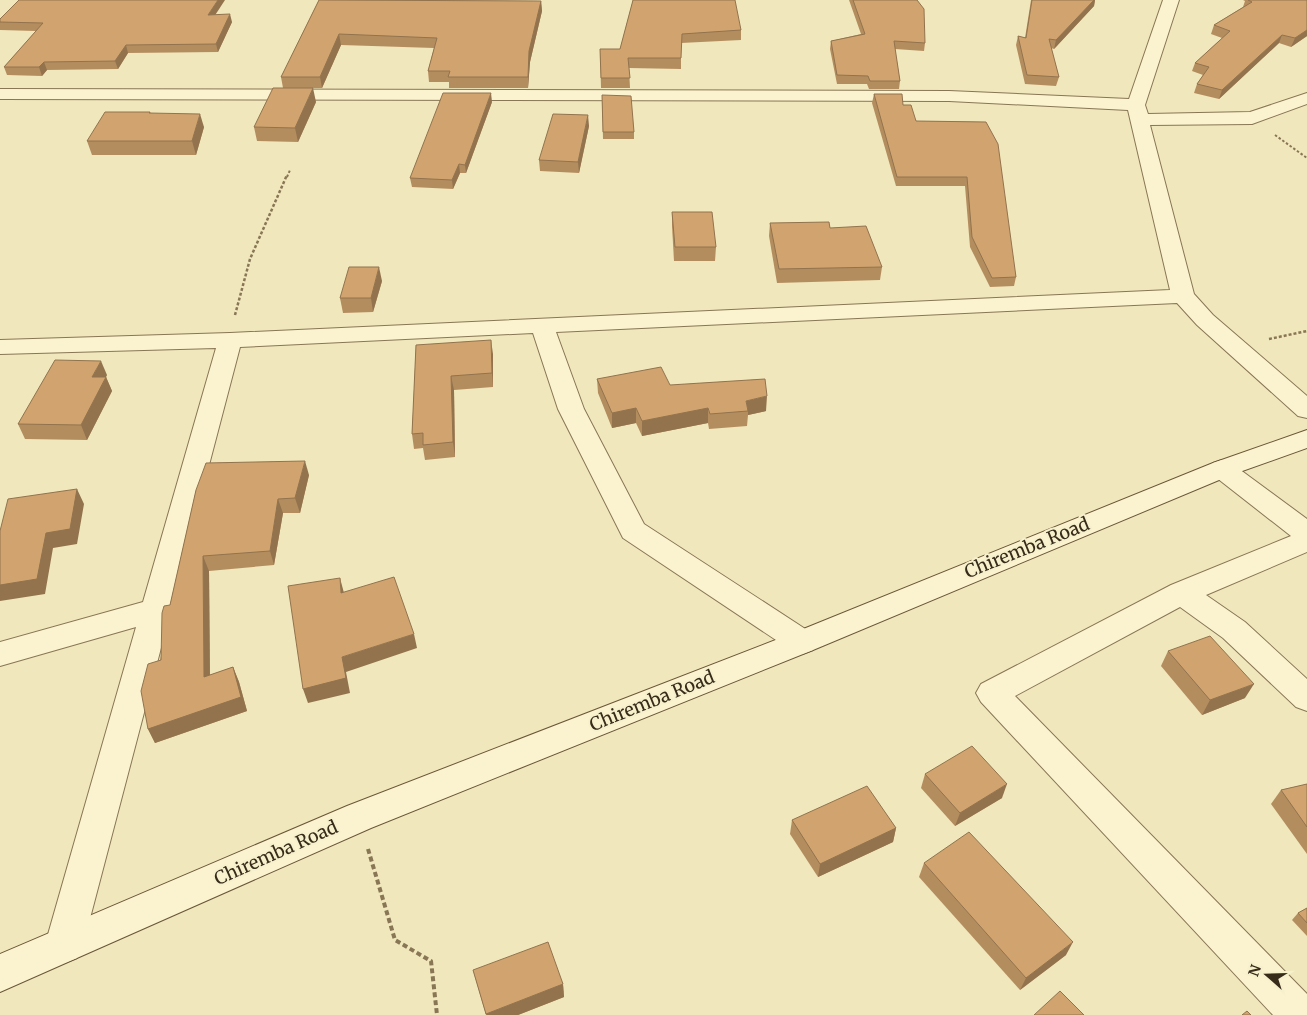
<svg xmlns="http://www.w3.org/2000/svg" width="1307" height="1015" viewBox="0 0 1307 1015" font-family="Merriweather,serif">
	<rect width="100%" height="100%" fill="#f0e7bc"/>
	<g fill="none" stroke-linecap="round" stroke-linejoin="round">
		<g stroke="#887654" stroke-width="2">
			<g id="street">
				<path d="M 1163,0 L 1179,0 L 1145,105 L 1148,114 L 1250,112 L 1307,93 L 1307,104 L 1252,124 L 1150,125 L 1194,294 L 1213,315 L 1307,396 L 1307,418 L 1298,416 L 1197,325 L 1177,303 L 556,332 L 584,409 L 644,524 L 813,634 L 817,642 L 813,650 L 802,654 L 791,650 L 623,538 L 558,409 L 533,333 L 240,347 L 83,945 L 77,958 L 64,963 L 51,958 L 45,945 L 136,627 L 0,666 L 0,642 L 143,602 L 216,348 L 0,354 L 0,340 L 230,333 L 1170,290 L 1128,110 L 949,101 L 0,99 L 0,89 L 949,91 L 1129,99 Z"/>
				<path d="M 1222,460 L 1231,463 L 1307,519 L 1307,552 L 1206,595 L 1245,622 L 1307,679 L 1307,711 L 1296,707 L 1223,638 L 1180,607 L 1015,696 L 1307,994 L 1307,1015 L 1273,1015 L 981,702 L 976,693 L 981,684 L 1171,585 L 1291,536 L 1213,475 L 1209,469 L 1213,463 Z"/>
			</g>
		</g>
		<g stroke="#6a5738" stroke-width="2">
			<path id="secondary" d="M 1307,430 L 1307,448 L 1231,475 L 813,650 L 371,828 L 0,992 L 0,954 L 347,806 L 791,634 L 1213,463 Z"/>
		</g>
		<g stroke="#887654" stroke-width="2" stroke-dasharray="2.5 2" stroke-linecap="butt">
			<path d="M 1275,135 L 1307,158"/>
			<path d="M 287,177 L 290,170"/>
		</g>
		<g stroke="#887654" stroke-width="2.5" stroke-dasharray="3 2" stroke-linecap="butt">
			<path d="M 235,315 L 250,259 L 287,175"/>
			<path d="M 1269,339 L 1307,331"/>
		</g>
		<path stroke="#887654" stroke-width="4" stroke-dasharray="5 3" stroke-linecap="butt" d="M 368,849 L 395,940 L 431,961 L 437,1015"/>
		<use href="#street" fill="#fbf3cf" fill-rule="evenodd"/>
		<use href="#secondary" fill="#fbf3cf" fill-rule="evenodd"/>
	</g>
	<g fill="#b48d5f">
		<path d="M 319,0 L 541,1 L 542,11 L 530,62 L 528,88 L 449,88 L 449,82 L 429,82 L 428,71 L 434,48 L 341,45 L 322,88 L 283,88 L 281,77 Z"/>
		<path d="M 633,0 L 741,30 L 741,40 L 681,43 L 681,69 L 629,68 L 630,88 L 601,88 L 600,49 L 620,49 Z"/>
		<path d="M 849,0 L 917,0 L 925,43 L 924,51 L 895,49 L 900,81 L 899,89 L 869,89 L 867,84 L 837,84 L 830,49 L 831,41 L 861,34 Z"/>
		<path d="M 1031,0 L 1095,0 L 1094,6 L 1054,49 L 1051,48 L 1059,77 L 1056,86 L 1025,84 L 1016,45 L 1018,36 L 1025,38 Z"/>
		<path d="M 1243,0 L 1307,0 L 1307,36 L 1291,47 L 1279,43 L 1219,99 L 1194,93 L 1197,84 L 1203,75 L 1192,71 L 1195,63 L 1222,38 L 1211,34 L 1214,25 L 1243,7 L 1245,1 Z"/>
		<path d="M 216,15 L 232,22 L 218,52 L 128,53 L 118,69 L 47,70 L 42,76 L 7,75 L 4,67 L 36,31 L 0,30 L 0,19 Z"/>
		<path d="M 874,94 L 903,105 L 916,121 L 986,122 L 1016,277 L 1014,286 L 990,287 L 970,247 L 965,186 L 896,186 L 872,103 Z"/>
		<path d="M 602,95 L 634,132 L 634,139 L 603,139 Z"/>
		<path d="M 316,102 L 298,142 L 257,141 L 254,127 Z"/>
		<path d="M 492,102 L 466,173 L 460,173 L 453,189 L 412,187 L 410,178 Z"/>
		<path d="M 150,112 L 151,113 L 204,127 L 196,155 L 92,155 L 87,141 Z"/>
		<path d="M 589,126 L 579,173 L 540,171 L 539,160 Z"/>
		<path d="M 672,212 L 716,247 L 715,261 L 674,261 L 672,226 Z"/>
		<path d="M 770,223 L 882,267 L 880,280 L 777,283 L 769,236 Z"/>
		<path d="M 382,281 L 373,312 L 343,313 L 340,298 Z"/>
		<path d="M 416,345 L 493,354 L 493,387 L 454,390 L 455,457 L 425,460 L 423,448 L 414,449 L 412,434 Z"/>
		<path d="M 107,375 L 106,377 L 112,391 L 87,440 L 25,439 L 18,424 Z"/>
		<path d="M 597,379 L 670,385 L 766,411 L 748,415 L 747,426 L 709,429 L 708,423 L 642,436 L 636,423 L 612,428 L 598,393 Z"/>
		<path d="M 309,475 L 300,513 L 283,513 L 274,565 L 209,571 L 210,675 L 233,667 L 239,682 L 247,711 L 155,743 L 148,729 L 170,605 L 196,490 Z"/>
		<path d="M 1168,651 L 1245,698 L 1202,715 L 1161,666 Z"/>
		<path d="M 925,774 L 1002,798 L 955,826 L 921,788 Z"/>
		<path d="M 1307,784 L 1307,854 L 1271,804 L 1281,790 Z"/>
		<path d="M 792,820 L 896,828 L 893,842 L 818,877 L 790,834 Z"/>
		<path d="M 924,863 L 1066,955 L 1020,990 L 919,877 Z"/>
		<path d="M 1307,908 L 1307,936 L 1292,920 L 1298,913 Z"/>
		<path d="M 473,970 L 563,984 L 564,997 L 518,1015 L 486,1015 Z"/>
	</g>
	<g fill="#92734e">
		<path d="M 218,0 L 225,0 L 210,23 L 208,15 Z"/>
		<path d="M 1094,0 L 1095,0 L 1094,6 L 1054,49 L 1056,40 Z"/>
		<path d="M 541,1 L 542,11 L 530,62 L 528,88 L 528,77 L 529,51 Z"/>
		<path d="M 230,14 L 232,22 L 218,52 L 216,44 Z"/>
		<path d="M 1307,30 L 1307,36 L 1291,47 L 1295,38 Z"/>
		<path d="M 339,34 L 341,45 L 322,88 L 320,77 Z"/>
		<path d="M 1282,35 L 1279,43 L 1219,99 L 1222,90 Z"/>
		<path d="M 126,45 L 128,53 L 118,69 L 115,61 Z"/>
		<path d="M 44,62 L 47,70 L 42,76 L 39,67 Z"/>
		<path d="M 313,88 L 316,102 L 298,142 L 295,128 Z"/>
		<path d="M 491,93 L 492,102 L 466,173 L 465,165 Z"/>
		<path d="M 200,114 L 204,127 L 196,155 L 192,141 Z"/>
		<path d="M 588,115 L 589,126 L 579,173 L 578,162 Z"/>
		<path d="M 459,164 L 460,173 L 453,189 L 452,180 Z"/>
		<path d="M 379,267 L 382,281 L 373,312 L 371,298 Z"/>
		<path d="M 491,340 L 493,354 L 493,387 L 492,373 Z"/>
		<path d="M 101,361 L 107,375 L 98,391 L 92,377 Z"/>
		<path d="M 451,376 L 454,390 L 455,457 L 453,442 Z"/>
		<path d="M 106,377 L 112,391 L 87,440 L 81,425 Z"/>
		<path d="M 767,396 L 766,411 L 748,415 L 748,411 L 746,401 Z"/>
		<path d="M 636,408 L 636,423 L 612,428 L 612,413 Z"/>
		<path d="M 708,408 L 708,423 L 642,436 L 642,421 Z"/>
		<path d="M 305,461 L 309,475 L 300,513 L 295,498 Z"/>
		<path d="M 77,489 L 84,504 L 77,544 L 53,548 L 45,594 L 0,601 L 0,585 Z"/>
		<path d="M 278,499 L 283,513 L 274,565 L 270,551 Z"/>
		<path d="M 203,556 L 209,571 L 210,691 L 204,677 Z"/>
		<path d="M 340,578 L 344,593 L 341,593 Z"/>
		<path d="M 414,634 L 417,648 L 346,672 L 350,693 L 308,703 L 303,689 L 342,657 Z"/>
		<path d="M 233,667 L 239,682 L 247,711 L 155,743 L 148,729 Z"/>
		<path d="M 1254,684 L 1245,698 L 1202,715 L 1210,700 Z"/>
		<path d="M 1007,784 L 1002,798 L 955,826 L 960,813 Z"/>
		<path d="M 896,828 L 893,842 L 818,877 L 820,864 Z"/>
		<path d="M 1073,942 L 1066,955 L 1020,990 L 1026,978 Z"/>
		<path d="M 563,984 L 564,997 L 518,1015 L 487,1015 L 486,1014 Z"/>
	</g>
	<g fill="#d1a46f" stroke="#92734e">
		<path d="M 19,0 L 218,0 L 208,15 L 230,14 L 216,44 L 126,45 L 115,61 L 44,62 L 39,67 L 4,67 L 43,23 L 0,22 L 0,19 Z"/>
		<path d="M 319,0 L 541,1 L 529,51 L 528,77 L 448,77 L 450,71 L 428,71 L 437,38 L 339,34 L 320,77 L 281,77 Z"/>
		<path d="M 633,0 L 735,0 L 741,30 L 682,34 L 681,58 L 628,58 L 630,78 L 601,78 L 600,49 L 620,49 Z"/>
		<path d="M 853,0 L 917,0 L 924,9 L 925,43 L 894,41 L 900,81 L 870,81 L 868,76 L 837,75 L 831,41 L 865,34 Z"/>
		<path d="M 1032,0 L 1094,0 L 1056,40 L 1049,39 L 1059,77 L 1027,75 L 1018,36 L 1026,38 Z"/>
		<path d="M 1248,0 L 1307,0 L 1307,30 L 1295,38 L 1282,35 L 1222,90 L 1197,84 L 1209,67 L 1195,63 L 1230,31 L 1214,25 L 1252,2 Z"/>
		<path d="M 273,88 L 313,88 L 295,128 L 254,127 Z"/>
		<path d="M 443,93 L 491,93 L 465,165 L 459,164 L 452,180 L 410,178 Z"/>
		<path d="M 874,94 L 902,94 L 903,105 L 911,105 L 916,121 L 986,122 L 998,144 L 1016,277 L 992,278 L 972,237 L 967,177 L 897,177 Z"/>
		<path d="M 602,95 L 631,96 L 634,132 L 603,132 Z"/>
		<path d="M 105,112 L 150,112 L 149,113 L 200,114 L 192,141 L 87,141 Z"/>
		<path d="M 553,114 L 588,115 L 578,162 L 539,160 Z"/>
		<path d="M 672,212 L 712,212 L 716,247 L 675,247 Z"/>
		<path d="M 829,222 L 830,228 L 866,226 L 882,267 L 779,269 L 770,223 Z"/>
		<path d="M 349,267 L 379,267 L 371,298 L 340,298 Z"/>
		<path d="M 491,340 L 492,373 L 451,376 L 453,442 L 423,445 L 423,433 L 412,434 L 416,345 Z"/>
		<path d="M 55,360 L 101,361 L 92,377 L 106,377 L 81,425 L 18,424 Z"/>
		<path d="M 661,367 L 670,385 L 765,379 L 767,396 L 746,401 L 748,411 L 710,414 L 708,408 L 642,421 L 636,408 L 612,413 L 597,379 Z"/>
		<path d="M 305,461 L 295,498 L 278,499 L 270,551 L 203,556 L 204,677 L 233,667 L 241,697 L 148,729 L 141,691 L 148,664 L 161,660 L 162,613 L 164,606 L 170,605 L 196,490 L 206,463 Z"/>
		<path d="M 77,489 L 70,529 L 46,533 L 37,579 L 0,585 L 0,531 L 8,499 Z"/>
		<path d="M 394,577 L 414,634 L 342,657 L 346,678 L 303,689 L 288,586 L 340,578 L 341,593 Z"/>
		<path d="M 1210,636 L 1254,684 L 1210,700 L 1168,651 Z"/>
		<path d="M 972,746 L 1007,784 L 960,813 L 925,774 Z"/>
		<path d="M 1307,784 L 1307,827 L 1281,790 Z"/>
		<path d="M 867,786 L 896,828 L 820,864 L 792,820 Z"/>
		<path d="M 969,832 L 1073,942 L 1026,978 L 924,863 Z"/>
		<path d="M 1307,908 L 1307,923 L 1298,913 Z"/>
		<path d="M 548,942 L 563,984 L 486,1014 L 473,970 Z"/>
		<path d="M 1060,991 L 1084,1015 L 1034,1015 Z"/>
		<path d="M 1247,1011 L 1251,1015 L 1242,1015 Z"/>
	</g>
	<g text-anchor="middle" stroke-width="4" stroke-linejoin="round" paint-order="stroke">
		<g font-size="18" fill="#372b1a" stroke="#f7f0cc">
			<text transform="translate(1027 548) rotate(-22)" y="6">Chiremba Road</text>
			<text transform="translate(652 701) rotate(-22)" y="6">Chiremba Road</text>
			<text transform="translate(276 853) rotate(-24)" y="6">Chiremba Road</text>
		</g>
	</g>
	<g transform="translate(1267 975) rotate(290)" stroke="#f7f0cc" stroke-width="4" paint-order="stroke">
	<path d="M0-4L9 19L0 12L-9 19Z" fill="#372b1a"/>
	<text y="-8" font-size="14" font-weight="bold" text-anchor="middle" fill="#372b1a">N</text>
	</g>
</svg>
